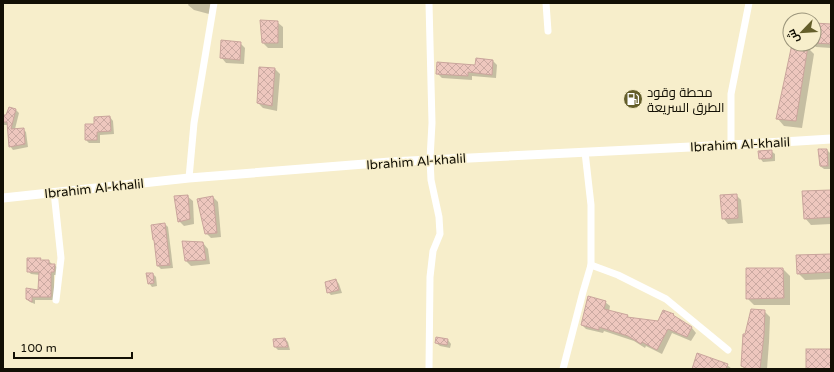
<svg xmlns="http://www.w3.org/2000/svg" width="834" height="372" viewBox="0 0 834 372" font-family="'Varela Round',Cairo,sans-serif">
	<defs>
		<pattern id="building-cross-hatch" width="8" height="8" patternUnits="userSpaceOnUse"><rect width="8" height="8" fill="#eec7be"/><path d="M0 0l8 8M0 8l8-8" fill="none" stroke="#cbaaa2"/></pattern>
	</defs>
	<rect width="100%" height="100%" fill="#f7eecb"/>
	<g fill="#0003">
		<path d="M 189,3 L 211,3 L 209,14 L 194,10 L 188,5 Z"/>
		<path d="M 277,22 L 283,27 L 283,48 L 268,48 L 263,43 Z"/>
		<path d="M 814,24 L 831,25 L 831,48 L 816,47 L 813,44 L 814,44 Z"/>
		<path d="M 240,43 L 245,48 L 244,64 L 226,63 L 221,57 Z"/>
		<path d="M 793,44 L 807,47 L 814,54 L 802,128 L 784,126 L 778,119 Z"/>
		<path d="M 477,59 L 493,61 L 497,65 L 496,78 L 472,76 L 472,80 L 442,78 L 437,73 L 476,66 Z"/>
		<path d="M 275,69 L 280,74 L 277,111 L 263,108 L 258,103 Z"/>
		<path d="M 9,108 L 16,110 L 19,113 L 15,129 L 23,129 L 26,132 L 28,147 L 13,150 L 10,146 L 8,125 L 3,125 L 3,116 L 7,116 Z"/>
		<path d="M 110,117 L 113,121 L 114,134 L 100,135 L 100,143 L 89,143 L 86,140 L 95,125 Z"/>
		<path d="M 827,150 L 830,153 L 831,169 L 824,169 L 820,166 Z"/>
		<path d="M 771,151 L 775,154 L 775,161 L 763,162 L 760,158 Z"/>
		<path d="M 831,191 L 831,224 L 811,225 L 805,218 Z"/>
		<path d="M 736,195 L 741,200 L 743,223 L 728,224 L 723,218 Z"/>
		<path d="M 187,196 L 193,201 L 194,224 L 184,226 L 179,221 Z"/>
		<path d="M 213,197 L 218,202 L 221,237 L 211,238 L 206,233 Z"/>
		<path d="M 165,224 L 168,227 L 173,268 L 161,269 L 158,266 Z"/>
		<path d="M 203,243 L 208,249 L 210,264 L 191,266 L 186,261 Z"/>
		<path d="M 831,255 L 831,279 L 805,280 L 798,273 Z"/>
		<path d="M 40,259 L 42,261 L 49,261 L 52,264 L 55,265 L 58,269 L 57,275 L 54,275 L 54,300 L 35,300 L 35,304 L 30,302 L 27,299 L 39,292 L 40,275 L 31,274 L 28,271 Z"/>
		<path d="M 747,269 L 783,269 L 790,276 L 790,305 L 754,305 L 747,298 Z"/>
		<path d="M 153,274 L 156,277 L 157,286 L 152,287 L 149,283 Z"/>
		<path d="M 336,280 L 339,284 L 342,293 L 331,295 L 328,292 Z"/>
		<path d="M 605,302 L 610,306 L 609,312 L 628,316 L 630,319 L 658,322 L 663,311 L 673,315 L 678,320 L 692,328 L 696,333 L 691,341 L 672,333 L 662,354 L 646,346 L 645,348 L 634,341 L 604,331 L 603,333 L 586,329 L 582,325 Z"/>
		<path d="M 764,311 L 770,317 L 769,342 L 767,369 L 745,369 L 742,366 L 746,335 Z"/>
		<path d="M 437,338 L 448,340 L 451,344 L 450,348 L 440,346 L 436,343 Z"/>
		<path d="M 285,339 L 288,342 L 290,350 L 278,350 L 275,347 Z"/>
		<path d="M 727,365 L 732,369 L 693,369 Z"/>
	</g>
	<g fill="url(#building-cross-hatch)" stroke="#caa59c">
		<path d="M 260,20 L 278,21 L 278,43 L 262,43 Z"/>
		<path d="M 814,23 L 831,24 L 831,44 L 814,43 Z"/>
		<path d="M 221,40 L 241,42 L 240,60 L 220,58 Z"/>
		<path d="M 792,44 L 799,44 L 808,46 L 796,121 L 776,119 Z"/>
		<path d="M 476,58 L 493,60 L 492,75 L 468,72 L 468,76 L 436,74 L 437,62 L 475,65 Z"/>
		<path d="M 259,67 L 275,68 L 272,106 L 257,103 Z"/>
		<path d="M 9,107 L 16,109 L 11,129 L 24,128 L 25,144 L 9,147 L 7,122 L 3,122 L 3,115 L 6,115 Z"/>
		<path d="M 110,116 L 111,131 L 97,132 L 97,140 L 85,140 L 85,124 L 94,124 L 94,117 Z"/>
		<path d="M 818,149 L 827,149 L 828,166 L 820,166 Z"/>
		<path d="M 772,150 L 772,158 L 759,159 L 758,151 Z"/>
		<path d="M 831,190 L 831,217 L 804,219 L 802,191 Z"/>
		<path d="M 737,194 L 738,218 L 722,219 L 720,195 Z"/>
		<path d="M 188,195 L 190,219 L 178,222 L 174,196 Z"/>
		<path d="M 213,196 L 217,233 L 205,234 L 197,199 Z"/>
		<path d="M 165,223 L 170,265 L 157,266 L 154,240 L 153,240 L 151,225 Z"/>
		<path d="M 182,241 L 203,242 L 206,260 L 185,261 Z"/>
		<path d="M 831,254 L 831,272 L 797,274 L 796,255 Z"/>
		<path d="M 27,258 L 41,258 L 40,260 L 49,260 L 49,264 L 55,264 L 54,272 L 51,272 L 51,297 L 32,297 L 32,302 L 26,299 L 26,288 L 38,290 L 39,272 L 27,272 Z"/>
		<path d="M 746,268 L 783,268 L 784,298 L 746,299 Z"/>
		<path d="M 146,273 L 153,273 L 154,283 L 148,284 Z"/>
		<path d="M 336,279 L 339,290 L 327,293 L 325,282 Z"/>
		<path d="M 588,296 L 606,301 L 604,309 L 628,315 L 627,317 L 658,321 L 663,310 L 674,314 L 673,315 L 692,327 L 687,337 L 668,329 L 657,350 L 642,342 L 641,344 L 628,336 L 599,327 L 599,330 L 581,325 Z"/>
		<path d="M 751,309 L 765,310 L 764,335 L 760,369 L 748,369 L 741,366 L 743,334 L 745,334 Z"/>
		<path d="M 436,337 L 448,339 L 447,345 L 435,343 Z"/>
		<path d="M 285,338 L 288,347 L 274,347 L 273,339 Z"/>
		<rect x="806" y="349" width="25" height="20"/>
		<path d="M 697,353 L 728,364 L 726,369 L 692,369 Z"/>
	</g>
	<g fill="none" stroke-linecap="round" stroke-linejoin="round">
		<g stroke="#fff" stroke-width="7">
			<path d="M 546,3 L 548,31"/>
			<path d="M 731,145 L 731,94 L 749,3"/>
			<path d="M 189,178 L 194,123 L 214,3"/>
			<path d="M 54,192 L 61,258 L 56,300"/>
			<path d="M 591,265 L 618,275 L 666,299 L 728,350"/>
			<path d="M 429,369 L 430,277 L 433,251 L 440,234 L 439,217 L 431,180 L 430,159 L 432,123 L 429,3"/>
			<path d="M 563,369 L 583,292 L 591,265 L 591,205 L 585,152"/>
		</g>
		<path stroke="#fff" stroke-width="9" d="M 3,198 L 189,178 L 390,162 L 731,145 L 831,139"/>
	</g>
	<defs>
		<g id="fuel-disc" transform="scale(1)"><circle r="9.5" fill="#645e2a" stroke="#f7eecb"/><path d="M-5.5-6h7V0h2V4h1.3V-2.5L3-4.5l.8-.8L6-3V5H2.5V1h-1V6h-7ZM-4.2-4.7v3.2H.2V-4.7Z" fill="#fff"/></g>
	</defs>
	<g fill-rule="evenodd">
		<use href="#fuel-disc" x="633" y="99"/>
	</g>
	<g text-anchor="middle" stroke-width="3" stroke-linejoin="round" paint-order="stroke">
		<g font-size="13" fill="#120f04" stroke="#f7eecb" text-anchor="start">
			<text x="647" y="97">محطة وقود<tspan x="647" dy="15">الطرق السريعة</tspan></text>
		</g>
		<g font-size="13" fill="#120f04" stroke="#f7eecb">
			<text transform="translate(740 144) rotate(-3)" y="5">Ibrahim Al-khalil</text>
			<text transform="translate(416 161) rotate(-4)" y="5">Ibrahim Al-khalil</text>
			<text transform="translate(94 188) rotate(-6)" y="5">Ibrahim Al-khalil</text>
		</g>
	</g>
	<rect width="834" height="372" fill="none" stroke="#120f04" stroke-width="8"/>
	<g transform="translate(802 32) rotate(245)"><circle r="19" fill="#f7eecb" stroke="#9b957b"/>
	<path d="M0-3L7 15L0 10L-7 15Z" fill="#645e2a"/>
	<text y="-6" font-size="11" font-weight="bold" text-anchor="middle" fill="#120f04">ش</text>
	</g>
	<path d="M14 352v6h118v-6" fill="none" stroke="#120f04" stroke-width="2"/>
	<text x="20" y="352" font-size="12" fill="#120f04" stroke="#f7eecb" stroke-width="3" paint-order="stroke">100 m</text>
</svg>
